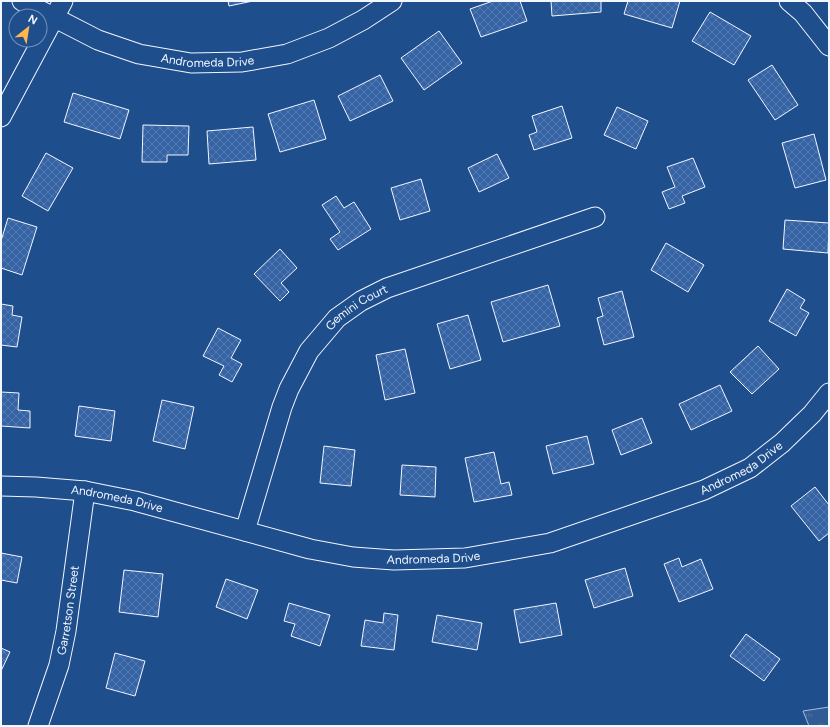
<svg xmlns="http://www.w3.org/2000/svg" width="830" height="727" viewBox="0 0 830 727" font-family="Figtree,sans-serif">
	<defs>
		<pattern id="park-tufts" width="24" height="20" patternUnits="userSpaceOnUse"><rect width="24" height="20" fill="#305b95"/><path d="M3 7l-1-3M5 7V3M7 7l1-3M15 17l-1-3M17 17v-4M19 17l1-3" fill="none" stroke="#4e73a5"/></pattern>
		<pattern id="building-cross-hatch" width="8" height="8" patternUnits="userSpaceOnUse"><rect width="8" height="8" fill="#3563a3"/><path d="M0 0l8 8M0 8l8-8" fill="none" stroke="#537ab1"/></pattern>
	</defs>
	<rect width="100%" height="100%" fill="#1f4e8c"/>
	<path fill="url(#park-tufts)" stroke="#a8bbd7" d="M 829,707 L 829,726 L 809,726 L 803,711 Z"/>
	<g fill="url(#building-cross-hatch)" stroke="#f2f6ff">
		<path d="M 228,1 L 253,1 L 229,6 Z"/>
		<path d="M 493,1 L 520,1 L 527,21 L 481,37 L 470,9 Z"/>
		<path d="M 551,1 L 601,1 L 601,12 L 552,16 Z"/>
		<path d="M 628,1 L 680,1 L 672,28 L 624,14 Z"/>
		<path d="M 710,12 L 751,36 L 734,65 L 692,41 Z"/>
		<path d="M 439,31 L 462,63 L 424,90 L 401,58 Z"/>
		<path d="M 772,65 L 798,105 L 775,120 L 748,80 Z"/>
		<path d="M 380,75 L 393,101 L 350,121 L 338,96 Z"/>
		<path d="M 73,93 L 129,110 L 120,139 L 64,122 Z"/>
		<path d="M 314,100 L 326,139 L 280,152 L 268,114 Z"/>
		<path d="M 562,106 L 572,138 L 534,150 L 529,135 L 537,132 L 532,116 Z"/>
		<path d="M 617,107 L 648,121 L 636,149 L 604,135 Z"/>
		<path d="M 143,125 L 189,126 L 188,155 L 167,155 L 167,162 L 142,162 Z"/>
		<path d="M 253,127 L 256,160 L 209,164 L 207,131 Z"/>
		<path d="M 814,134 L 826,180 L 795,188 L 782,143 Z"/>
		<path d="M 46,153 L 73,168 L 48,211 L 22,196 Z"/>
		<path d="M 497,154 L 509,178 L 479,192 L 468,168 Z"/>
		<path d="M 693,158 L 705,187 L 682,196 L 685,203 L 669,209 L 662,192 L 675,187 L 667,167 Z"/>
		<path d="M 421,179 L 430,211 L 400,220 L 391,188 Z"/>
		<path d="M 336,196 L 344,208 L 354,202 L 371,229 L 338,250 L 330,239 L 340,232 L 322,205 Z"/>
		<path d="M 8,218 L 37,227 L 22,275 L 1,268 L 1,241 Z"/>
		<path d="M 785,220 L 829,223 L 828,253 L 783,249 Z"/>
		<path d="M 666,243 L 704,265 L 688,292 L 651,270 Z"/>
		<path d="M 280,249 L 297,268 L 281,283 L 289,292 L 280,301 L 254,274 Z"/>
		<path d="M 548,285 L 560,326 L 503,342 L 491,302 Z"/>
		<path d="M 787,289 L 805,300 L 800,308 L 809,313 L 796,336 L 769,321 Z"/>
		<path d="M 622,291 L 634,337 L 604,345 L 597,318 L 603,316 L 598,298 Z"/>
		<path d="M 1,304 L 13,306 L 12,315 L 22,317 L 17,347 L 1,345 Z"/>
		<path d="M 468,315 L 481,360 L 450,369 L 437,324 Z"/>
		<path d="M 218,328 L 241,340 L 231,358 L 242,364 L 232,382 L 219,375 L 224,366 L 203,356 Z"/>
		<path d="M 758,346 L 779,369 L 752,394 L 730,372 Z"/>
		<path d="M 405,349 L 415,393 L 385,400 L 376,355 Z"/>
		<path d="M 720,385 L 732,411 L 691,430 L 679,404 Z"/>
		<path d="M 1,392 L 19,393 L 18,410 L 30,411 L 30,428 L 1,426 Z"/>
		<path d="M 162,400 L 194,407 L 185,449 L 153,441 Z"/>
		<path d="M 79,406 L 115,411 L 111,441 L 75,436 Z"/>
		<path d="M 642,418 L 652,443 L 621,455 L 612,430 Z"/>
		<path d="M 587,436 L 594,464 L 553,474 L 546,446 Z"/>
		<path d="M 324,446 L 355,450 L 351,486 L 320,483 Z"/>
		<path d="M 494,452 L 501,484 L 509,482 L 512,495 L 474,502 L 465,458 Z"/>
		<path d="M 402,465 L 436,467 L 435,497 L 400,495 Z"/>
		<path d="M 815,487 L 829,505 L 829,533 L 819,541 L 791,506 Z"/>
		<path d="M 1,553 L 22,557 L 17,583 L 1,580 Z"/>
		<path d="M 679,558 L 682,567 L 701,559 L 713,589 L 679,602 L 664,564 Z"/>
		<path d="M 625,568 L 633,596 L 594,608 L 585,580 Z"/>
		<path d="M 124,570 L 163,574 L 158,617 L 119,612 Z"/>
		<path d="M 226,579 L 258,590 L 247,619 L 216,607 Z"/>
		<path d="M 289,603 L 330,615 L 320,646 L 291,636 L 295,624 L 284,621 Z"/>
		<path d="M 556,603 L 562,635 L 520,643 L 514,610 Z"/>
		<path d="M 384,613 L 398,615 L 394,650 L 361,646 L 365,620 L 383,623 Z"/>
		<path d="M 437,615 L 482,623 L 477,650 L 432,642 Z"/>
		<path d="M 746,634 L 780,659 L 764,681 L 730,656 Z"/>
		<path d="M 1,648 L 10,652 L 1,671 Z"/>
		<path d="M 115,653 L 145,661 L 135,696 L 106,688 Z"/>
	</g>
	<g fill="none" stroke-linecap="round" stroke-linejoin="round">
		<g stroke="#f2f6ff" stroke-width="21">
			<g id="street">
				<path id="s1" d="M 22,1 L 98,40 L 139,54 L 191,63 L 242,62 L 287,54 L 329,38 L 363,20 L 392,1"/>
				<path d="M 789,1 L 803,13 L 829,46"/>
				<path d="M 1,117 L 63,1"/>
				<path id="s2" d="M 1,486 L 36,487 L 85,491 L 135,501 L 310,549 L 353,557 L 394,560 L 465,558 L 550,543 L 704,490 L 750,468 L 782,443 L 812,414 L 829,393"/>
				<path id="s3" d="M 245,531 L 282,407 L 289,389 L 309,351 L 337,318 L 361,301 L 387,288 L 595,217"/>
				<path id="s4" d="M 38,726 L 59,665 L 66,631 L 85,491"/>
			</g>
		</g>
		<use href="#street" stroke="#1f4e8c" stroke-width="19"/>
	</g>
	<g text-anchor="middle" stroke-width="3" stroke-linejoin="round" paint-order="stroke">
		<g font-size="12" fill="#f2f6ff" stroke="#1f4e8c">
			<text dy="4" stroke="none"><textPath href="#s1" startOffset="198">Andromeda Drive</textPath></text>
			<text dy="4" stroke="none"><textPath href="#s3" startOffset="257">Gemini Court</textPath></text>
			<text dy="4" stroke="none"><textPath href="#s2" startOffset="765">Andromeda Drive</textPath></text>
			<text dy="4" stroke="none"><textPath href="#s2" startOffset="117">Andromeda Drive</textPath></text>
			<text dy="4" stroke="none"><textPath href="#s2" startOffset="441">Andromeda Drive</textPath></text>
			<text dy="4" stroke="none"><textPath href="#s4" startOffset="120">Garretson Street</textPath></text>
		</g>
	</g>
	<rect width="830" height="727" fill="none" stroke="#f2f6ff" stroke-width="4"/>
	<g transform="translate(28 28) rotate(30)"><circle r="19" fill="#1f4e8c" stroke="#7391ba"/>
	<path d="M0-3L7 15L0 10L-7 15Z" fill="#ffb74d"/>
	<text y="-6" font-size="11" font-weight="bold" text-anchor="middle" fill="#f2f6ff">N</text>
	</g>
</svg>
